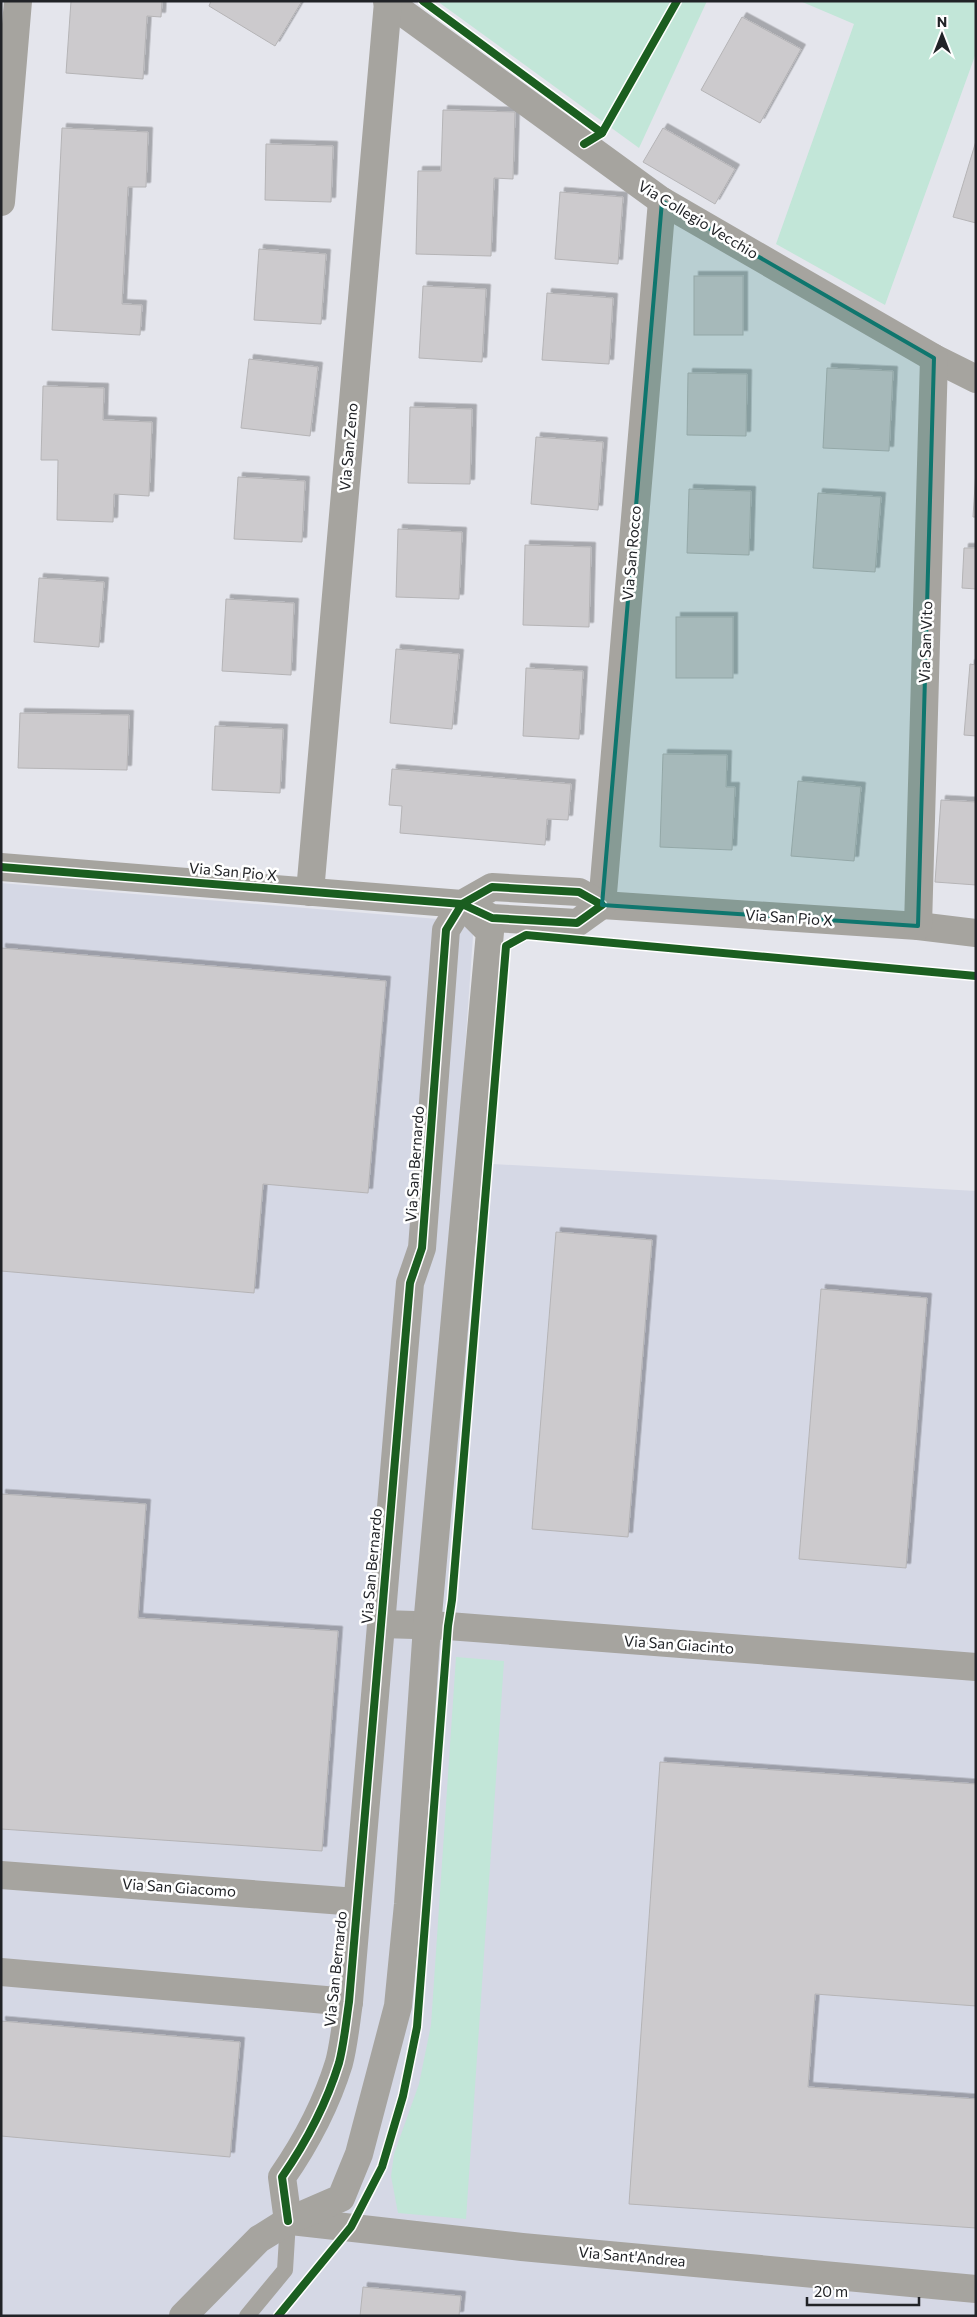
<svg xmlns="http://www.w3.org/2000/svg" width="977" height="2317" viewBox="0 0 977 2317" font-family="Commissioner,sans-serif">
	<defs>
		<filter id="shadow"><feDropShadow dx="4.5" dy="-4.5" stdDeviation="0" flood-color="#0004"/></filter>
	</defs>
	<rect width="100%" height="100%" fill="#e4e5ec"/>
	<path fill="#d5d8e5" d="M 1,883 L 474,922 L 457,1162 L 976,1191 L 976,2316 L 1,2316 Z"/>
	<g fill="#c2e6d8">
		<path d="M 437,1 L 707,1 L 639,148 Z"/>
		<path d="M 800,1 L 976,1 L 976,53 L 885,305 L 776,244 L 854,24 Z"/>
		<path d="M 456,1657 L 504,1661 L 466,2219 L 398,2213 L 391,2176 L 394,2154 L 419,2084 L 431,2025 Z"/>
	</g>
	<g fill="#cccacd" stroke="#b5b4b6" filter="url(#shadow)">
		<path d="M 71,1 L 162,1 L 161,17 L 147,16 L 143,79 L 66,73 Z"/>
		<path d="M 211,1 L 302,1 L 275,46 L 209,6 Z"/>
		<path d="M 742,17 L 801,49 L 760,123 L 701,90 Z"/>
		<path d="M 443,110 L 515,112 L 513,179 L 494,178 L 491,256 L 416,254 L 418,171 L 441,171 Z"/>
		<path d="M 62,128 L 148,132 L 146,187 L 128,187 L 122,304 L 142,305 L 140,335 L 52,330 Z"/>
		<path d="M 663,128 L 735,169 L 715,204 L 643,162 Z"/>
		<path d="M 976,141 L 976,223 L 953,217 Z"/>
		<path d="M 266,144 L 333,146 L 331,202 L 265,200 Z"/>
		<path d="M 560,192 L 623,197 L 618,264 L 555,259 Z"/>
		<path d="M 259,249 L 326,254 L 321,324 L 254,320 Z"/>
		<rect x="694" y="276" width="49" height="59"/>
		<path d="M 423,286 L 486,289 L 482,362 L 419,358 Z"/>
		<path d="M 547,293 L 613,298 L 609,364 L 542,360 Z"/>
		<path d="M 249,359 L 318,367 L 310,436 L 241,428 Z"/>
		<path d="M 827,368 L 893,371 L 889,451 L 823,448 Z"/>
		<path d="M 688,373 L 747,374 L 746,436 L 687,435 Z"/>
		<path d="M 43,386 L 104,388 L 103,420 L 152,422 L 149,496 L 114,494 L 113,522 L 57,520 L 58,460 L 41,460 Z"/>
		<path d="M 410,407 L 472,409 L 470,484 L 408,483 Z"/>
		<path d="M 536,437 L 603,442 L 598,510 L 531,504 Z"/>
		<path d="M 976,470 L 976,517 L 973,517 Z"/>
		<path d="M 238,477 L 305,481 L 302,542 L 234,539 Z"/>
		<path d="M 689,489 L 751,491 L 749,555 L 687,553 Z"/>
		<path d="M 818,493 L 881,497 L 875,572 L 813,568 Z"/>
		<path d="M 398,529 L 462,532 L 459,599 L 396,597 Z"/>
		<path d="M 525,545 L 591,547 L 589,627 L 523,625 Z"/>
		<path d="M 964,548 L 976,548 L 976,589 L 962,588 Z"/>
		<path d="M 39,578 L 104,582 L 99,647 L 34,642 Z"/>
		<path d="M 226,599 L 294,603 L 291,675 L 222,671 Z"/>
		<rect x="676" y="617" width="57" height="61"/>
		<path d="M 396,649 L 459,654 L 452,729 L 390,723 Z"/>
		<path d="M 970,664 L 976,665 L 976,736 L 964,735 Z"/>
		<path d="M 526,668 L 583,671 L 579,739 L 523,736 Z"/>
		<path d="M 20,713 L 129,715 L 127,770 L 18,768 Z"/>
		<path d="M 215,726 L 283,729 L 280,793 L 212,790 Z"/>
		<path d="M 663,754 L 727,755 L 726,787 L 735,787 L 732,850 L 660,847 Z"/>
		<path d="M 392,769 L 571,784 L 568,820 L 547,819 L 545,845 L 400,833 L 402,806 L 389,805 Z"/>
		<path d="M 798,781 L 861,787 L 854,861 L 791,856 Z"/>
		<path d="M 941,800 L 976,802 L 976,885 L 935,882 Z"/>
		<path d="M 1,948 L 386,981 L 368,1193 L 263,1184 L 254,1293 L 1,1271 Z"/>
		<path d="M 556,1232 L 652,1240 L 628,1537 L 532,1529 Z"/>
		<path d="M 821,1289 L 927,1298 L 906,1568 L 799,1559 Z"/>
		<path d="M 1,1494 L 146,1504 L 138,1618 L 338,1631 L 322,1851 L 1,1829 Z"/>
		<path d="M 660,1762 L 976,1784 L 976,2006 L 815,1994 L 808,2087 L 976,2099 L 976,2228 L 629,2204 Z"/>
		<path d="M 1,2021 L 240,2042 L 230,2157 L 1,2136 Z"/>
		<path d="M 363,2287 L 461,2296 L 459,2316 L 360,2316 Z"/>
	</g>
	<g fill="none" stroke-linecap="round" stroke-linejoin="round">
		<path stroke="#a6a49f" stroke-width="16" d="M 247,2316 L 285,2270 L 288,2221"/>
		<g stroke="#a6a49f" stroke-width="28">
			<path d="M 387,1 L 662,201 L 934,358 L 976,379"/>
			<path d="M 662,201 L 602,905 L 918,926 L 976,933"/>
			<path d="M 1,202 L 18,1"/>
			<path d="M 1,867 L 462,904 L 492,918 L 577,923 L 602,905 L 579,892 L 492,887 L 462,904 L 446,930 L 422,1248 L 410,1283 L 349,2002 C 346,2022 344,2044 339,2063 C 326,2105 307,2141 282,2177 L 288,2221"/>
			<path d="M 310,892 L 388,2"/>
			<path d="M 918,926 L 934,358"/>
			<path d="M 381,1624 L 448,1626 L 976,1667"/>
			<path d="M 1,1875 L 357,1902"/>
			<path d="M 1,1972 L 349,2002"/>
			<path d="M 291,2221 L 522,2247 L 976,2289"/>
			<path d="M 183,2316 L 259,2239 L 288,2221 L 341,2198 L 359,2154 L 398,2006 L 408,1904 L 427,1626 L 490,932 L 467,909"/>
		</g>
		<g stroke="#fff" stroke-width="11">
			<g id="cycleway">
				<path d="M 423,1 L 602,133"/>
				<path d="M 584,144 L 602,133 L 677,1"/>
				<path d="M 1,867 L 462,904 L 492,918 L 577,923 L 602,905 L 579,892 L 492,887 L 462,904 L 446,930 L 422,1248 L 410,1283 L 349,2002 C 346,2022 344,2044 339,2063 C 326,2105 307,2141 282,2177 L 288,2221"/>
				<path d="M 278,2316 L 351,2227 L 382,2167 L 403,2096 L 417,2027 L 448,1626 L 452,1600 L 506,946 L 526,935 L 976,976"/>
			</g>
		</g>
		<use href="#cycleway" stroke="#1b5e20" stroke-width="8"/>
	</g>
	<path fill="#0f766e" fill-opacity="0.2" stroke="#0f766e" stroke-width="4" stroke-linejoin="round" d="M 662,201 L 934,358 L 918,926 L 602,905 Z"/>
	<g text-anchor="middle" stroke-width="5" stroke-linejoin="round" paint-order="stroke">
		<g font-size="15" fill="#212327" stroke="#fff">
			<text transform="translate(698 220) rotate(31)" y="5">Via Collegio Vecchio</text>
			<text transform="translate(349 447) rotate(-85)" y="5">Via San Zeno</text>
			<text transform="translate(632 553) rotate(-85)" y="5">Via San Rocco</text>
			<text transform="translate(926 642) rotate(-88)" y="5">Via San Vito</text>
			<text transform="translate(233 872) rotate(5)" y="5">Via San Pio X</text>
			<text transform="translate(789 918) rotate(4)" y="5">Via San Pio X</text>
			<text transform="translate(415 1164) rotate(-86)" y="5">Via San Bernardo</text>
			<text transform="translate(372 1566) rotate(-85)" y="5">Via San Bernardo</text>
			<text transform="translate(679 1645) rotate(4)" y="5">Via San Giacinto</text>
			<text transform="translate(179 1888) rotate(4)" y="5">Via San Giacomo</text>
			<text transform="translate(336 1969) rotate(-84)" y="5">Via San Bernardo</text>
			<text transform="translate(632 2257) rotate(5)" y="5">Via Sant'Andrea</text>
		</g>
	</g>
	<rect width="977" height="2317" fill="none" stroke="#212327" stroke-width="5"/>
	<g transform="translate(942 35)" stroke="#ffffff" stroke-width="4" paint-order="stroke">
	<path d="M0-4L9 19L0 12L-9 19Z" fill="#212327"/>
	<text y="-8" font-size="14" font-weight="bold" text-anchor="middle" fill="#212327">N</text>
	</g>
	<path d="M807 2297v8h112v-8" fill="none" stroke="#212327" stroke-width="2.5"/>
	<text x="814" y="2297" font-size="15" fill="#212327" stroke="#ffffff" stroke-width="4" paint-order="stroke">20 m</text>
</svg>
